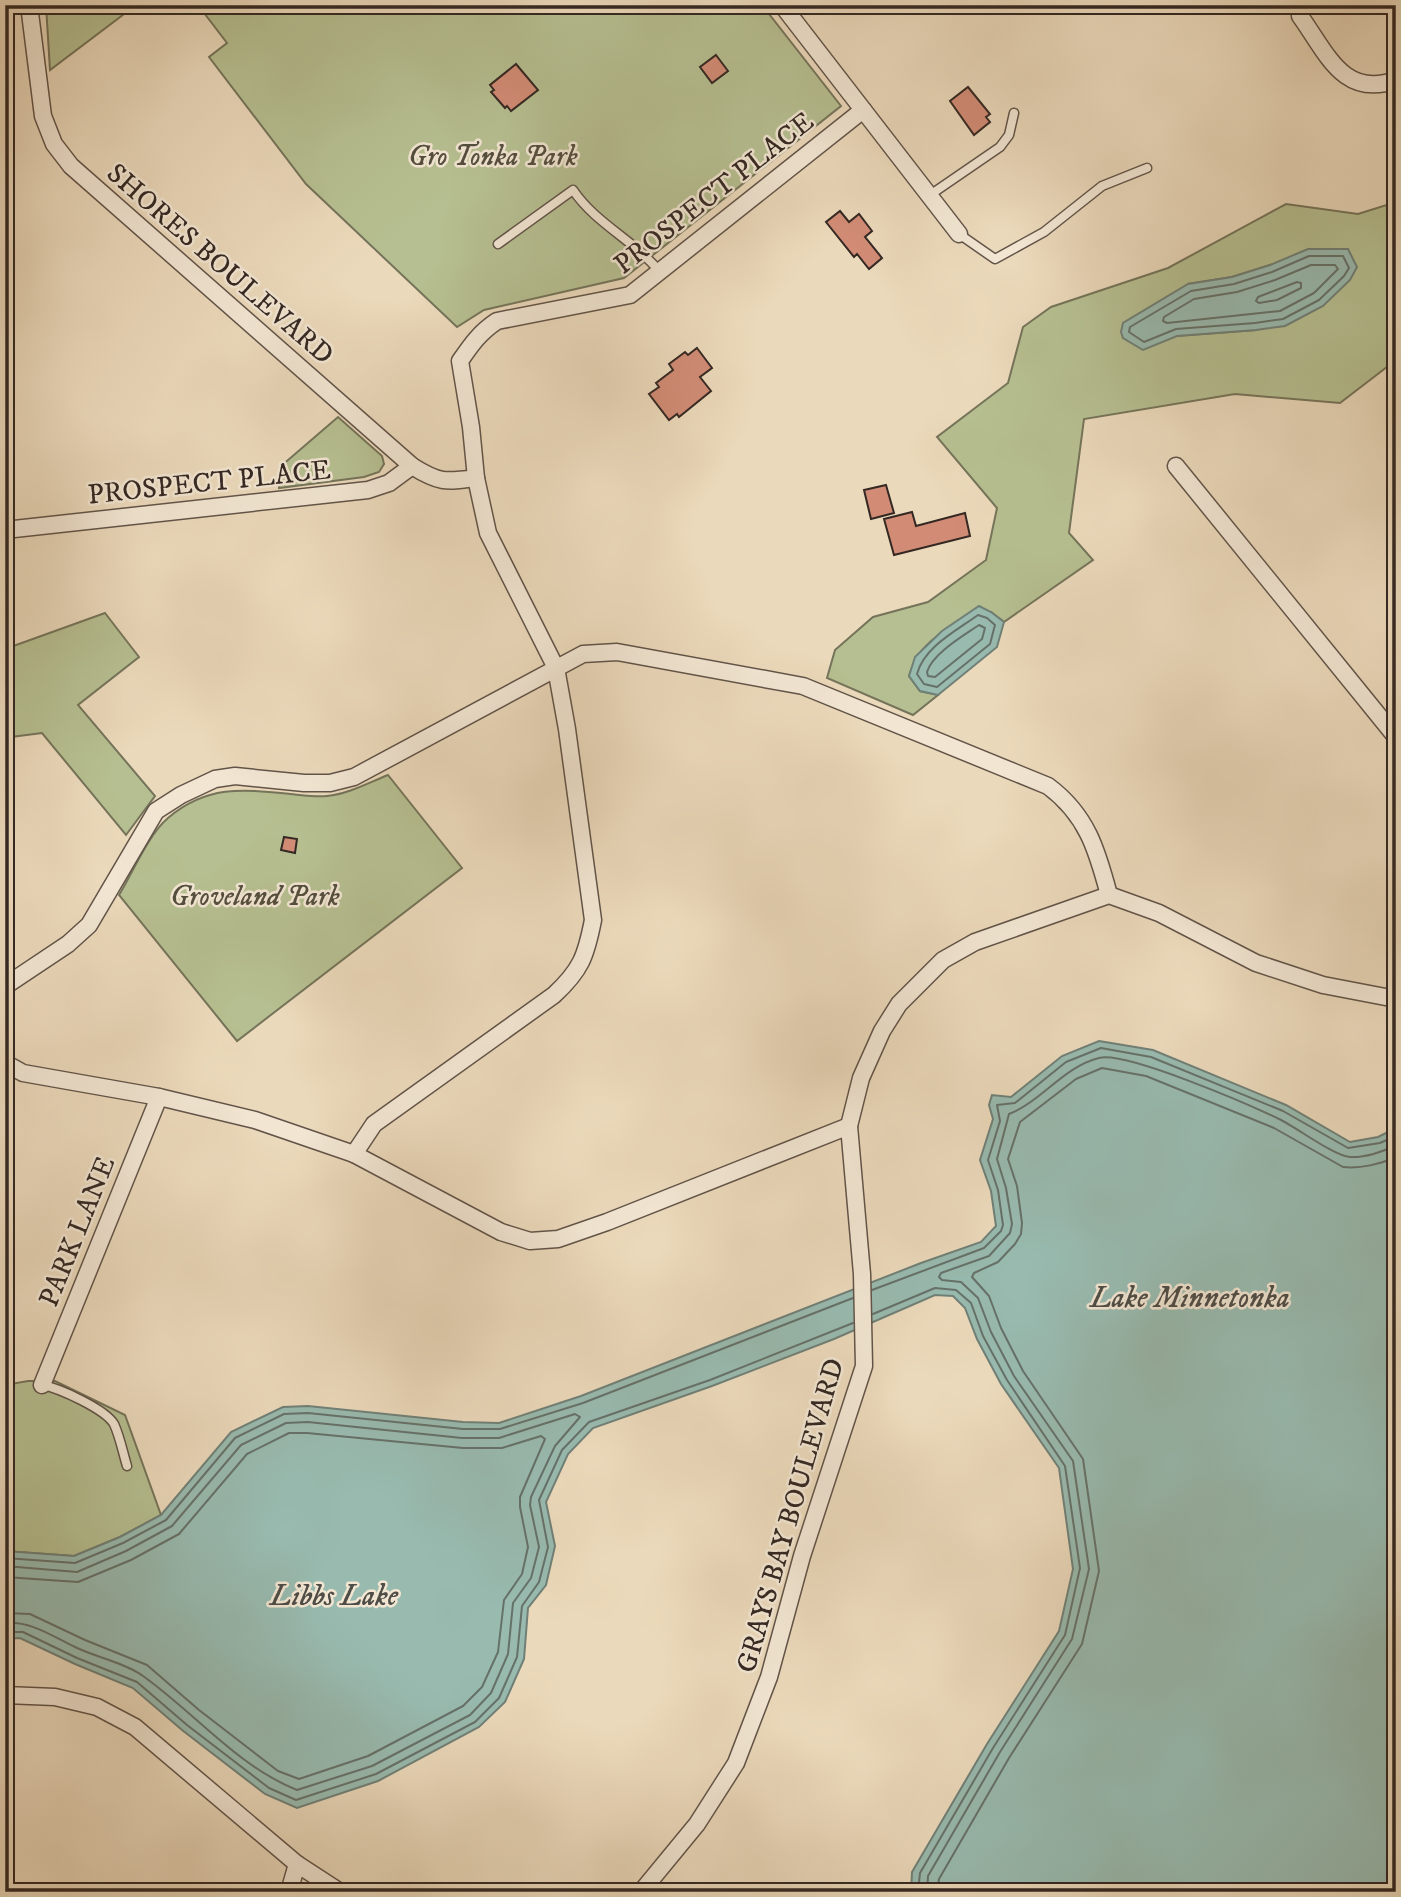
<svg xmlns="http://www.w3.org/2000/svg" width="1401" height="1897" viewBox="0 0 1401 1897" font-family="'IM FELL DW Pica',serif">
	<rect width="100%" height="100%" fill="#ebd9bb"/>
	<filter id="stains"><feTurbulence type="fractalNoise" baseFrequency=".00286" numOctaves="4"/><feColorMatrix values="0 0 0 0 .2 0 0 0 0 .09 0 0 0 0 .02 0 0 0 .5 -.17"/></filter>
	<radialGradient id="worn" r=".72"><stop offset=".6" stop-color="#630" stop-opacity="0"/><stop offset="1" stop-color="#630" stop-opacity=".3"/></radialGradient>
	<g fill="#b6bf91" stroke="#75745a" stroke-width="2" fill-rule="evenodd">
		<path d="M 46,5 L 136,5 L 50,70 Z"/>
		<path d="M 198,5 L 762,5 L 841,106 L 624,278 L 484,310 L 457,327 L 306,184 L 209,57 L 227,43 Z"/>
		<path d="M 1396,202 L 1396,360 L 1340,403 L 1235,394 L 1084,419 L 1069,533 L 1093,560 L 1004,622 L 991,612 C 954,627 922,634 909,676 L 920,691 L 938,695 L 913,715 L 827,678 L 835,650 L 873,617 L 928,602 L 986,560 L 997,508 L 937,437 L 1008,383 L 1023,327 L 1051,307 L 1168,268 L 1286,204 L 1358,214 ZM 1270,265 L 1256,330 L 1177,336 L 1188,284 L 1232,277 Z"/>
		<path d="M 338,417 L 382,456 L 384,464 L 379,472 L 364,477 L 279,488 L 280,467 Z"/>
		<path d="M 105,613 L 139,657 L 78,705 L 155,796 L 126,835 L 42,733 L 11,737 L 5,742 L 5,649 Z"/>
		<path d="M 388,775 L 462,868 L 237,1041 L 119,895 C 133,872 148,835 168,818 C 207,785 242,789 290,794 C 301,795 315,797 327,796 C 348,794 368,783 388,775 Z"/>
		<path d="M 28,1381 L 55,1381 L 125,1415 L 161,1515 L 120,1537 L 74,1556 L 5,1551 L 5,1385 Z"/>
	</g>
	<g fill="#98baaf" stroke="#708077" stroke-width="2">
		<path d="M 1308,249 L 1348,249 L 1357,267 L 1350,280 L 1323,306 L 1285,326 L 1256,330 L 1177,336 L 1143,350 L 1123,338 L 1121,332 L 1123,323 L 1188,284 L 1232,277 L 1270,265 Z"/>
		<path d="M 979,606 L 991,612 L 1004,622 L 997,647 L 938,695 L 920,691 L 909,676 L 915,657 L 942,631 Z"/>
		<path d="M 1099,1041 L 1153,1050 L 1286,1105 L 1350,1142 L 1378,1137 L 1396,1128 L 1396,1892 L 911,1892 L 912,1872 L 987,1744 L 1059,1631 L 1073,1569 L 1059,1468 L 1001,1384 L 977,1339 L 965,1308 L 953,1296 L 935,1295 L 834,1339 L 712,1386 L 593,1428 L 568,1454 L 546,1502 L 555,1546 L 546,1585 L 528,1608 L 524,1659 L 505,1702 L 479,1727 L 378,1781 L 297,1808 L 265,1794 L 182,1730 L 133,1688 L 75,1664 L 20,1638 L 5,1639 L 5,1551 L 74,1556 L 120,1537 L 161,1515 L 231,1432 L 283,1407 L 308,1406 L 463,1422 L 499,1423 L 581,1396 L 921,1263 L 981,1242 L 996,1226 L 991,1191 L 980,1160 L 993,1119 L 989,1105 L 992,1095 L 1011,1097 L 1062,1056 Z"/>
	</g>
	<g fill="none" stroke-linecap="round" stroke-linejoin="round">
		<g stroke="#667169" stroke-width="2">
			<path d="M 1309,256 L 1343,256 L 1349,268 L 1344,276 L 1319,300 L 1283,319 L 1255,323 L 1176,329 L 1144,342 L 1129,332 L 1130,327 L 1191,291 L 1234,284 L 1272,272 Z"/>
			<path d="M 1311,265 L 1335,265 L 1338,269 L 1314,293 L 1280,311 L 1167,323 L 1163,321 L 1164,317 L 1194,299 L 1237,292 L 1275,280 Z"/>
			<path d="M 1297,282 L 1301,283 L 1301,288 L 1277,300 L 1259,303 L 1256,301 L 1258,297 Z"/>
			<path d="M 978,615 L 987,618 L 995,625 L 990,644 L 937,687 L 924,684 L 917,674 C 924,647 956,631 978,615 Z"/>
			<path d="M 979,625 L 985,628 L 982,639 L 935,677 L 928,676 L 927,672 C 932,654 963,636 979,625 Z"/>
			<path d="M 872,1290 L 984,1248 L 1001,1231 L 1003,1225 L 998,1190 L 988,1160 L 1000,1121 L 997,1105 L 1015,1103 L 1066,1062 L 1101,1048 L 1151,1057 L 1283,1111 L 1348,1148 L 1380,1143 L 1396,1136"/>
			<path d="M 873,1314 L 935,1288 L 956,1290 L 971,1303 L 983,1336 L 1007,1380 L 1065,1466 L 1080,1568 L 1065,1635 L 993,1748 L 920,1873 L 918,1892"/>
			<path d="M 5,1558 L 75,1563 L 123,1543 L 166,1520 L 235,1438 L 284,1414 L 308,1413 L 463,1429 L 500,1429 L 583,1403 L 853,1298"/>
			<path d="M 5,1566 L 77,1572 L 126,1551 L 172,1526 L 241,1445 L 286,1423 L 308,1422 L 462,1438 L 499,1438 L 575,1414 L 580,1417 L 555,1446 L 531,1497 L 530,1505 L 539,1547 L 531,1578 L 513,1603 L 508,1654 L 491,1693 L 470,1715 L 372,1766 L 297,1790 C 237,1766 195,1713 143,1676 C 126,1663 95,1657 75,1647 C 52,1636 31,1621 5,1623"/>
			<path d="M 5,1577 L 78,1582 L 131,1560 L 179,1534 L 247,1454 L 289,1433 L 307,1433 L 463,1448 L 502,1448 L 541,1436 L 545,1439 L 520,1497 L 520,1507 L 528,1547 L 522,1574 L 504,1600 L 498,1652 L 482,1687 L 463,1706 L 368,1756 L 299,1779 L 278,1771 L 199,1710 L 147,1665 L 85,1640 L 30,1614 L 5,1613"/>
			<path d="M 5,1632 L 23,1632 L 77,1658 L 137,1682 L 187,1725 L 269,1788 L 296,1800 L 376,1774 L 475,1722 L 499,1698 L 517,1657 L 522,1606 L 539,1582 L 548,1547 L 539,1500 L 562,1450 L 589,1422 L 710,1380 L 853,1323"/>
			<path d="M 927,1892 L 928,1876 L 1000,1752 L 1072,1639 L 1089,1569 L 1073,1461 L 1014,1376 L 991,1332 L 978,1298 L 961,1282 L 942,1280 L 939,1277 L 941,1273 L 989,1256 L 1010,1233 L 1012,1224 L 1006,1188 L 997,1159 L 1009,1114 C 1042,1101 1063,1067 1099,1058 C 1126,1051 1250,1105 1279,1119 C 1296,1127 1334,1156 1350,1157 C 1364,1158 1383,1152 1396,1145"/>
			<path d="M 937,1892 L 939,1879 L 1009,1758 L 1082,1644 L 1099,1571 L 1083,1459 L 1023,1371 L 1001,1328 L 989,1296 L 972,1277 L 974,1273 L 998,1262 L 1015,1244 L 1021,1234 L 1022,1223 L 1017,1186 L 1008,1159 L 1020,1122 L 1076,1079 L 1102,1068 L 1146,1076 L 1274,1128 L 1343,1167 C 1360,1169 1381,1164 1396,1157"/>
		</g>
	</g>
	<g fill="#d28c76" stroke="#342823" stroke-width="2">
		<path d="M 716,55 L 728,71 L 712,83 L 700,67 Z"/>
		<path d="M 516,64 L 538,90 L 511,111 L 507,106 L 505,108 L 491,92 L 494,90 L 490,85 Z"/>
		<path d="M 968,87 L 990,114 L 986,117 L 990,122 L 974,135 L 950,101 Z"/>
		<path d="M 840,211 L 849,222 L 859,214 L 872,231 L 865,237 L 882,258 L 869,269 L 857,254 L 854,257 L 826,222 Z"/>
		<path d="M 697,348 L 712,368 L 700,377 L 711,391 L 679,417 L 677,414 L 669,420 L 649,394 L 659,387 L 656,383 L 673,370 L 669,364 L 685,352 L 688,355 Z"/>
		<path d="M 886,485 L 894,513 L 871,519 L 864,490 Z"/>
		<path d="M 912,512 L 916,526 L 965,513 L 970,536 L 894,555 L 884,519 Z"/>
		<path d="M 284,837 L 297,839 L 295,853 L 281,850 Z"/>
	</g>
	<g fill="none" stroke-linecap="round" stroke-linejoin="round">
		<g stroke="#625449" stroke-width="11">
			<g id="service">
				<path d="M 930,195 L 1000,147 L 1009,135 L 1014,113"/>
				<path d="M 959,234 L 995,259 L 1044,232 L 1102,186 L 1147,168"/>
				<path d="M 498,244 L 573,190 C 596,224 634,240 660,272"/>
				<path d="M 42,1385 C 59,1388 105,1409 114,1424 C 120,1437 123,1453 127,1466"/>
			</g>
		</g>
		<g stroke="#625449" stroke-width="19">
			<g id="minor">
				<path d="M 29,5 L 43,116 L 54,144 L 71,166 L 412,466 C 439,483 445,482 476,478"/>
				<path d="M 782,5 L 959,234"/>
				<path d="M 1300,16 C 1327,53 1343,99 1396,80"/>
				<path d="M 1176,466 L 1396,737"/>
				<path d="M 5,530 L 368,490 L 389,483 L 412,466"/>
				<path d="M 5,986 L 68,944 L 89,925 L 156,811 L 181,795 L 215,779 L 235,776 L 304,783 L 330,783 L 354,777 L 583,654 L 617,652 L 803,686 L 1048,786 C 1087,815 1097,850 1109,895"/>
				<path d="M 5,1063 L 23,1073 L 159,1097 L 255,1120 L 354,1154 L 501,1232 L 530,1241 L 558,1239 L 607,1222 L 849,1126"/>
				<path d="M 354,1154 L 374,1124 L 554,995 C 581,970 586,956 593,920 L 567,729 L 556,668 L 488,533 L 476,478 L 471,427 L 460,361 C 471,345 480,332 497,321 L 630,295 L 863,110"/>
				<path d="M 42,1385 L 159,1097"/>
				<path d="M 5,1695 L 55,1697 L 97,1707 L 135,1727 L 297,1864 L 340,1892"/>
				<path d="M 289,1892 L 297,1864"/>
				<path d="M 641,1892 L 697,1824 L 736,1763 L 769,1677 L 802,1556 L 864,1366 L 862,1274 L 849,1126 L 861,1078 L 882,1031 L 899,1004 L 943,960 L 975,942 L 1109,895 L 1159,913 L 1256,963 L 1323,985 L 1396,999"/>
			</g>
		</g>
		<use href="#service" stroke="#f2e6d3" stroke-width="8"/>
		<use href="#minor" stroke="#f2e6d3" stroke-width="16"/>
	</g>
	<g text-anchor="middle" stroke-width="5" stroke-linejoin="round" paint-order="stroke">
		<g font-size="28" font-style="italic" fill="#544e3e" stroke="#f2e6d3">
			<text x="493" y="165">Gro Tonka Park</text>
			<text x="255" y="905">Groveland Park</text>
		</g>
		<g font-size="28" fill="#342823" stroke="#f2e6d3">
			<text transform="translate(713 192) rotate(-38)" y="10">PROSPECT PLACE</text>
			<text transform="translate(221 263) rotate(41)" y="10">SHORES BOULEVARD</text>
			<text transform="translate(209 481) rotate(-6)" y="10">PROSPECT PLACE</text>
			<text transform="translate(76 1231) rotate(-68)" y="10">PARK LANE</text>
			<text transform="translate(789 1515) rotate(-74)" y="10">GRAYS BAY BOULEVARD</text>
		</g>
		<g font-size="30" font-style="italic" fill="#4d4c46" stroke="#f2e6d3">
			<text x="1190" y="1307">Lake Minnetonka</text>
			<text x="334" y="1605">Libbs Lake</text>
		</g>
	</g>
	<rect width="1401" height="1897" fill="none" stroke="#ebd9bb" stroke-width="28"/>
	<rect x="7" y="7" width="1387" height="1883" fill="none" stroke="#342823" stroke-width="3.5"/>
	<rect x="14" y="14" width="1373" height="1869" fill="none" stroke="#342823" stroke-width="2"/>
	<rect width="100%" height="100%" filter="url(#stains)"/>
	<rect width="100%" height="100%" fill="url(#worn)"/>
</svg>
